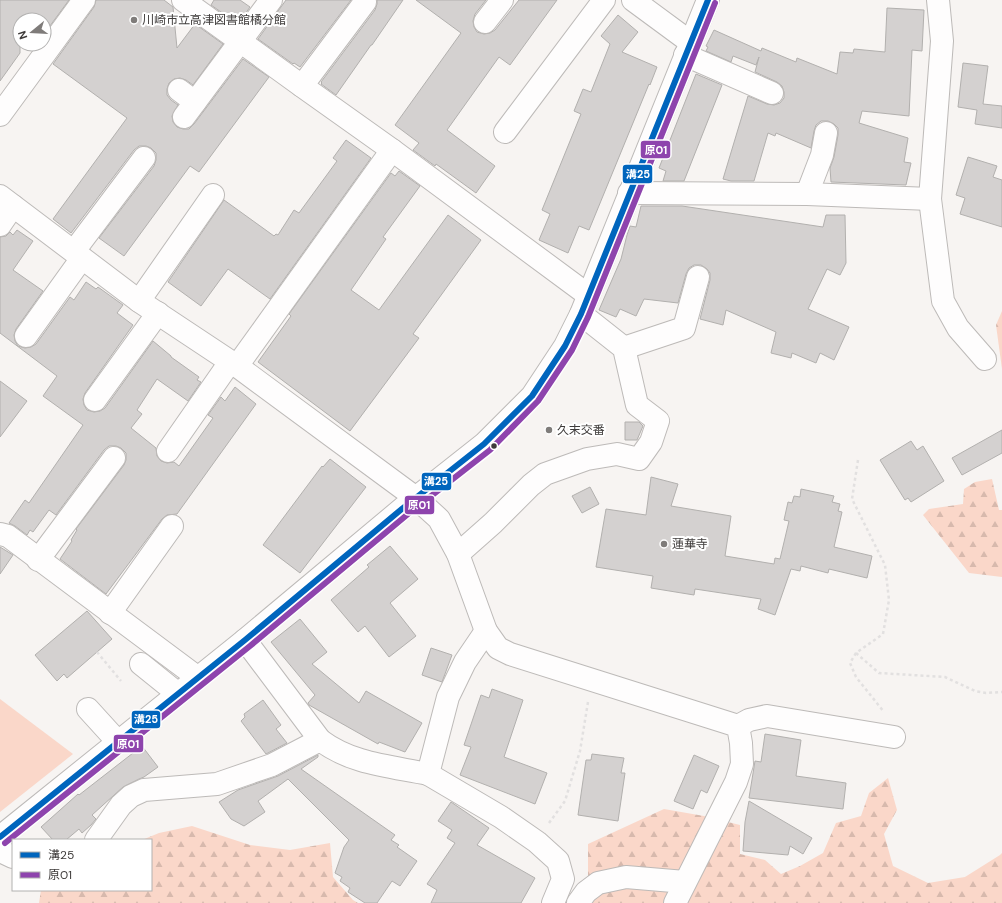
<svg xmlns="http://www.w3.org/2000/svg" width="1002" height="903" viewBox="0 0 1002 903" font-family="'DM Sans','Noto Sans JP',sans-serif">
	<defs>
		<pattern id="forest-firs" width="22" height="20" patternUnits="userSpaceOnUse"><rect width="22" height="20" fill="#fad7c9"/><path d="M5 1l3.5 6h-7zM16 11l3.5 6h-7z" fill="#d7b9ad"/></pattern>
	</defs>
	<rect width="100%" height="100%" fill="#f7f4f2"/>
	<g fill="url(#forest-firs)">
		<path d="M 1002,311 L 1002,369 L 996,325 Z"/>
		<path d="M 992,479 L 999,510 L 1002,510 L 1002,577 L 969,573 L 923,515 L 929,509 L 963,504 L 964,489 L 975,482 Z"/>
		<path d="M 888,778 L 897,810 L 884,834 L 893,866 L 928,883 L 965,877 L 1000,855 L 1002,853 L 1002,903 L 588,903 L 588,844 L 664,809 L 704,816 L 740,825 L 740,854 L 765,860 L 781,874 L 800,866 L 823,853 L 836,823 L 861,816 L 869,793 Z"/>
		<path d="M 192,826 L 250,845 L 290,850 L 330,843 L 333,877 L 353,900 L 358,903 L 39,903 L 41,890 L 151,890 L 151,840 L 142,840 L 159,833 Z"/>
	</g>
	<path fill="#fad7c9" d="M 0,699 L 73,754 L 0,812 Z"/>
	<g fill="#d4d1d0" stroke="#b2b0ae">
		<path d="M 0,0 L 69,0 L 44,34 L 44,20 L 20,20 L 20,53 L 0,81 Z"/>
		<path d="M 96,0 L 164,0 L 173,7 L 177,48 L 195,24 L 223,44 L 193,85 L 186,80 L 180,78 L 174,79 L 169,83 L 167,89 L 167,95 L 171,100 L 178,105 L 172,116 L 173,122 L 177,127 L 183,129 L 189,129 L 194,124 L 243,59 L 269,77 L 199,172 L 190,166 L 124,256 L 99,238 L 154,166 L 156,160 L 156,153 L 151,148 L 146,146 L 139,146 L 134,150 L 71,233 L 53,219 L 127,118 L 53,64 L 94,7 Z"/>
		<path d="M 214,0 L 240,0 L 250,7 L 238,24 L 211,5 Z"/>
		<path d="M 286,0 L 351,0 L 300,67 L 294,63 L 293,64 L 258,39 Z"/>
		<path d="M 377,0 L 403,0 L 372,45 L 371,45 L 336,95 L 321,84 L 322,83 L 321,82 L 375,10 L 377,4 Z"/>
		<path d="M 416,0 L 486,0 L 475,14 L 473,21 L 474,27 L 477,32 L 484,34 L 490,33 L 495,30 L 519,0 L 557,0 L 510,65 L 499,57 L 447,130 L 495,166 L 476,193 L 436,164 L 435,166 L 413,150 L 419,143 L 395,125 L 461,33 Z"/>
		<path d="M 887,8 L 924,10 L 922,51 L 912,50 L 909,116 L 862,111 L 859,123 L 908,138 L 904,162 L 911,163 L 906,185 L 831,182 L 830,168 L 834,157 L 838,135 L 838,128 L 834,124 L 828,121 L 821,121 L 816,125 L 814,131 L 811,148 L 776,133 L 775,136 L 768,133 L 754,181 L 731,181 L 723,179 L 748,96 L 767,104 L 774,105 L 780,103 L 784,98 L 784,92 L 782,86 L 777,82 L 755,72 L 759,57 L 756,65 L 733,56 L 731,62 L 706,51 L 708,47 L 706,46 L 714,30 L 761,51 L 762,48 L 796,62 L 797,58 L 837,74 L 840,52 L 853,53 L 854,49 L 885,52 Z"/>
		<path d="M 618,15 L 638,32 L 622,52 L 657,67 L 650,85 L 649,84 L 589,230 L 579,226 L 568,253 L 539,240 L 550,214 L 542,210 L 581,114 L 574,111 L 583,89 L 591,92 L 610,44 L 601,36 Z"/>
		<path d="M 963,63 L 988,66 L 983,104 L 1002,106 L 1002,128 L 975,124 L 977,110 L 958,107 Z"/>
		<path d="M 696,74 L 722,85 L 684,181 L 663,181 L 666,171 L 659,168 Z"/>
		<path d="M 346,140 L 371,158 L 270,299 L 228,269 L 201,306 L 168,282 L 224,200 L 274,236 L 276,234 L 278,235 L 294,210 L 299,213 L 337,161 L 333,158 Z"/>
		<path d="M 968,157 L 997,166 L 993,177 L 1002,180 L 1002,227 L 960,214 L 965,198 L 956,195 Z"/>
		<path d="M 399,171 L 420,186 L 383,237 L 386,239 L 351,290 L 379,310 L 448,215 L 481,240 L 413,334 L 419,338 L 350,431 L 258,362 L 291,316 L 289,314 L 391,173 L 395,176 Z"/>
		<path d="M 641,206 L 682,206 L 823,227 L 826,215 L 845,215 L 846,263 L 840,275 L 827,269 L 808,309 L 849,327 L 834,360 L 820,353 L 816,363 L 792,353 L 791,358 L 771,353 L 776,332 L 726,310 L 723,325 L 700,319 L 710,280 L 710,273 L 707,269 L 701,265 L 694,265 L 689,268 L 686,274 L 678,303 L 644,299 L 636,316 L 620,309 L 616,317 L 599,310 L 621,259 L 627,235 L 630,226 L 636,227 Z"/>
		<path d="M 17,230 L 33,241 L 13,270 L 43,291 L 16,329 L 14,335 L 15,341 L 18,346 L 25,348 L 31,347 L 36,344 L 70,297 L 74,300 L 86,282 L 96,289 L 98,287 L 123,305 L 117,313 L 133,325 L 85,393 L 83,399 L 84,405 L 87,410 L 94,412 L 100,411 L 105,408 L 153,341 L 171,356 L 171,357 L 199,377 L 197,380 L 201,382 L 188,401 L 157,379 L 137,410 L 142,414 L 131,428 L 156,448 L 157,456 L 161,461 L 167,463 L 174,462 L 179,466 L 213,418 L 208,415 L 221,397 L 225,401 L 235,387 L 256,404 L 177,514 L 167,515 L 162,519 L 106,594 L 60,559 L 72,541 L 71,540 L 77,530 L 76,529 L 124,465 L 126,460 L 126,453 L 121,448 L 116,446 L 109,446 L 104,450 L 56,515 L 49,510 L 33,532 L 30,530 L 27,535 L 15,526 L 9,523 L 25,500 L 29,503 L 83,425 L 43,396 L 57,376 L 0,333 L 0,237 L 6,236 L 10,232 L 13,235 Z"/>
		<path d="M 0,381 L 27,401 L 0,437 Z"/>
		<path d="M 625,422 L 639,422 L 643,426 L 637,440 L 625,440 Z"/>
		<path d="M 1002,430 L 1002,453 L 962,475 L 952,458 Z"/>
		<path d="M 911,441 L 917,450 L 923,446 L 944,481 L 911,502 L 908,498 L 905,500 L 880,460 Z"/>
		<path d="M 330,459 L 366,487 L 300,573 L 263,545 L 322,466 L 323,467 Z"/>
		<path d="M 651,477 L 678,484 L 671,506 L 731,516 L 725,556 L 774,564 L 775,558 L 780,559 L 789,521 L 784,520 L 788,502 L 792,503 L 794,496 L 800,497 L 801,489 L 834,496 L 832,502 L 840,504 L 838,511 L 842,512 L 834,547 L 872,556 L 867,578 L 829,569 L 828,573 L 801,566 L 800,571 L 791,569 L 775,615 L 758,609 L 761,599 L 695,589 L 694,595 L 651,588 L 653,576 L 596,567 L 606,509 L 646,515 Z"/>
		<path d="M 590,487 L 599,504 L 582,513 L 572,496 Z"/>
		<path d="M 390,546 L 418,579 L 390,603 L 416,636 L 389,657 L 365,626 L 358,632 L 331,600 L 369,567 L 367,565 Z"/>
		<path d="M 0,547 L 13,555 L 0,574 Z"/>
		<path d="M 87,611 L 112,639 L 67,678 L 64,674 L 57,681 L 35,655 Z"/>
		<path d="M 300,619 L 327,652 L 312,664 L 359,703 L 366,691 L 422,723 L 405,752 L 379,742 L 378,744 L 309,705 L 308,703 L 315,695 L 271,642 Z"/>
		<path d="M 431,648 L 452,655 L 442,682 L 422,675 Z"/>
		<path d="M 492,689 L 523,700 L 504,757 L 547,773 L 535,804 L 460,775 L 471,747 L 464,745 L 481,695 L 489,698 Z"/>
		<path d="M 263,700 L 281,725 L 276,729 L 287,743 L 266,754 L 241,721 L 245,717 L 244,714 Z"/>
		<path d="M 765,734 L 801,740 L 796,776 L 846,783 L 843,809 L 749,798 L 755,761 L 761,762 Z"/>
		<path d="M 142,746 L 158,767 L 144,777 L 139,779 L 123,787 L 92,815 L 96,819 L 91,825 L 82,833 L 79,829 L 66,840 L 53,840 L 41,827 L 78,794 L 79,795 Z"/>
		<path d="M 592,754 L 624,758 L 621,773 L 625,773 L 618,821 L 578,815 L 586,760 L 591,760 Z"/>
		<path d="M 318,755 L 318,757 L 301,769 L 395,835 L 391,840 L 399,845 L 397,847 L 417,861 L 400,886 L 392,881 L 377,903 L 365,903 L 348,892 L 350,888 L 340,881 L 342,877 L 335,873 L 344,847 L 349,840 L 288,779 L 258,801 L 265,812 L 244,826 L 231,819 L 219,802 L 238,790 L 278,776 Z"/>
		<path d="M 694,755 L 719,766 L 707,793 L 701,790 L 693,809 L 674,801 Z"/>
		<path d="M 749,801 L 812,838 L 803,854 L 790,846 L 788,855 L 743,851 L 745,822 Z"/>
		<path d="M 451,802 L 489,828 L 477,845 L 535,878 L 521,903 L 431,903 L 437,890 L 427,884 L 455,843 L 447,838 L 452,830 L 438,821 Z"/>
	</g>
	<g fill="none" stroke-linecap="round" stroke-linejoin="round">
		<g stroke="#bdbab8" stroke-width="24">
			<g id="minor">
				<path d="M 183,0 L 302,86 L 392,150 L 588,295"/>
				<path d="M 633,0 L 690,42"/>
				<path d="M 938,0 L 942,41 L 930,199 L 943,301 L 958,328 L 985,359"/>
				<path d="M 485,22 L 502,0"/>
				<path d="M 685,55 L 772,93"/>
				<path d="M 302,86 L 365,2"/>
				<path d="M 179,90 L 195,102"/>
				<path d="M 0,115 L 84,0"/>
				<path d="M 184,117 L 271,0"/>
				<path d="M 505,132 L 604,0"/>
				<path d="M 629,193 L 807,194 L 930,199"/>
				<path d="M 807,194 L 822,155 L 826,133"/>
				<path d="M 0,196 L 139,301 L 237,366 L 416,498 L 439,519 L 458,554 L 486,631 L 498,648 L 510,654 L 738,726 L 741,743 L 742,764 L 736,782 L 675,903"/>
				<path d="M 0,225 L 13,206"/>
				<path d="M 74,251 L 144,158"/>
				<path d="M 139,301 L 213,195"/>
				<path d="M 26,336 L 82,258"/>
				<path d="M 624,348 L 684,328 L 698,277"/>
				<path d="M 237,366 L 392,150"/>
				<path d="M 95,400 L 158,313"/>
				<path d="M 168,451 L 230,362"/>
				<path d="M 0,534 L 8,536 L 197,677"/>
				<path d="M 458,554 L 493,523 L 531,485 L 545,474 L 587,459 L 617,454 L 639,459 L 651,442 L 658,421 L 637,405 L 624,348 L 581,314"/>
				<path d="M 38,560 L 114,458"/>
				<path d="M 110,613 L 172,526"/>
				<path d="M 486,631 L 465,662 L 448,697 L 428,774 L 501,817 L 537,842 L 558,861 L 563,879 L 553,903"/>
				<path d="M 245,640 L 320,740"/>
				<path d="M 141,664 L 177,693"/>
				<path d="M 88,709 L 118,742"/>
				<path d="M 738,726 L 749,720 L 767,716 L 894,737"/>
				<path d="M 0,837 L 245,640 L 403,508 L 484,444 L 532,396 L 565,346 L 581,314 L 708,0"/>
				<path d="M 96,840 L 121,805 L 131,796 L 144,790 L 217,784 L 272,765 L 320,740 C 352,764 389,766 428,774"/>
				<path d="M 0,851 L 13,857"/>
				<path d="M 578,903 L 586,892 L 598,883 L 626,877 L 685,882"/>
			</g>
		</g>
		<g stroke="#e2e0e0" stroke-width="2.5" stroke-dasharray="3 3" stroke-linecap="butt">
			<path d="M 858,460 L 852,499 L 885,565 L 889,600 L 883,634 L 856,653 L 850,663 L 856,677 L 884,712"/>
			<path d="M 97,652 L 121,681"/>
			<path d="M 856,653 L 879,673 L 945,677 L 975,691 L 986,693 L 1002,692"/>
			<path d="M 549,823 L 565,801 L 580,751 L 588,702"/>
		</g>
		<use href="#minor" stroke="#fefdfd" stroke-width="22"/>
		<g stroke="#fff" stroke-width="9">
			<path id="bus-1" d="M 0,837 L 245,640 L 403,508 L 484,444 L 532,396 L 565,346 L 581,314 L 708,0"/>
		</g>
		<g stroke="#fff" stroke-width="9">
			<path id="bus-2" d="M 5,843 L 250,646 L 408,514 L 490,450 L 538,401 L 572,350 L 588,317 L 715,3"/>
		</g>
		<use href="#bus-1" stroke="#0065bd" stroke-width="6"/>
		<use href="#bus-2" stroke="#8e44ad" stroke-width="6"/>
	</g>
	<g fill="#7f7c7a" stroke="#fff" stroke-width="1.5">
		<circle cx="134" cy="20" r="4"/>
		<circle cx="549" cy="430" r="4"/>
		<circle cx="664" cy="544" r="4"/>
	</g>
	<circle fill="#3e3b3a" stroke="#fff" stroke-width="1.5" cx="494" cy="446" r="3.5"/>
	<g text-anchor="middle" stroke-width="4" stroke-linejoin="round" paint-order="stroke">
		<g font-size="12" fill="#3e3b3a" stroke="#fff" text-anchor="start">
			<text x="142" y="24">川崎市立高津図書館橘分館</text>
			<text x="557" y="434">久末交番</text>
			<text x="672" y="548">蓮華寺</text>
		</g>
	</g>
	<g stroke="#fff" stroke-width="1.5">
		<rect x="640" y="140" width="31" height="19" rx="4" fill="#8e44ad"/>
		<rect x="622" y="164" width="31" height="20" rx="4" fill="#0065bd"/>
		<rect x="421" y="472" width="31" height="19" rx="4" fill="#0065bd"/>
		<rect x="404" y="495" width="31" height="20" rx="4" fill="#8e44ad"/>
		<rect x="131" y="710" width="30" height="19" rx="4" fill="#0065bd"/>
		<rect x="113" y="734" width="31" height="19" rx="4" fill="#8e44ad"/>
	</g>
	<g font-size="11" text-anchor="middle" font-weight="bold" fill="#fff">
		<text x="656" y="154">原01</text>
		<text x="638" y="178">溝25</text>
		<text x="436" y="485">溝25</text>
		<text x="419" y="509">原01</text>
		<text x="146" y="723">溝25</text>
		<text x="128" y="748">原01</text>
	</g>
	<rect x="12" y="839" width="140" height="52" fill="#ffffff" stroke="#b2b1b0"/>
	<rect x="20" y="852" width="20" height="6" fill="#0065bd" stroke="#b2b1b0"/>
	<text x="48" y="859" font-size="12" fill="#3e3b3a">溝25</text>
	<rect x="20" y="872" width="20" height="6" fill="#8e44ad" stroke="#b2b1b0"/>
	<text x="48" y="879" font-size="12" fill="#3e3b3a">原01</text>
	<g transform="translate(32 32) rotate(252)"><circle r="19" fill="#ffffff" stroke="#b2b1b0"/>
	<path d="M0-3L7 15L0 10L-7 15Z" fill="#7f7c7a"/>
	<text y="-6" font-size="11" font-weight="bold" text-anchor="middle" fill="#3e3b3a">N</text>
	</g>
</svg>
